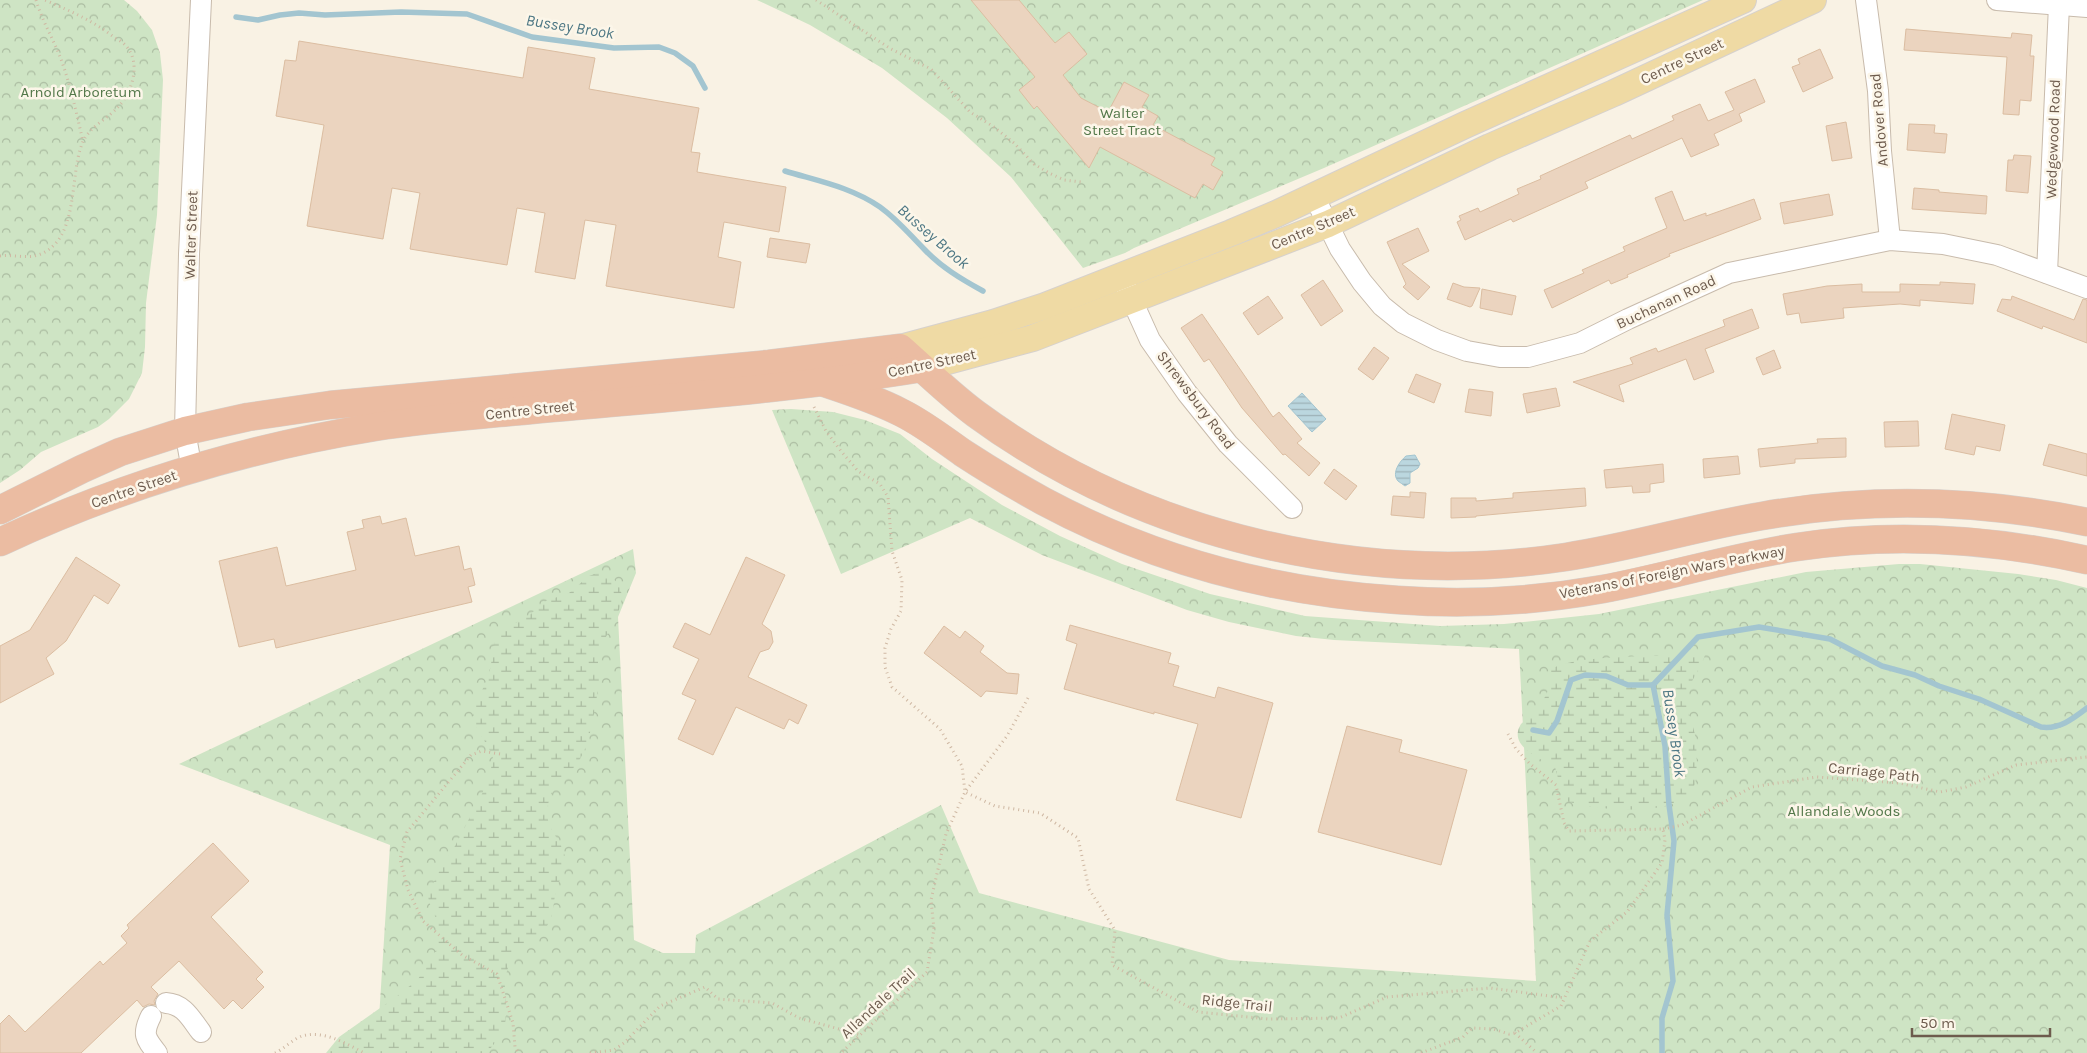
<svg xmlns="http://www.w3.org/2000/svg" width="2087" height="1053" viewBox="0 0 2087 1053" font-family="Karla,sans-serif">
	<defs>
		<pattern id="forest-crowns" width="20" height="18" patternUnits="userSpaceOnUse" patternTransform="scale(1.25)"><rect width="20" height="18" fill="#cee4c4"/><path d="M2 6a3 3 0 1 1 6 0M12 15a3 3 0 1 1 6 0" fill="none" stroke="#abbca1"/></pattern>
		<pattern id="wetland-marsh" width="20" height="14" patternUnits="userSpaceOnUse" patternTransform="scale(1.25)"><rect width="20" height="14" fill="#cee4c4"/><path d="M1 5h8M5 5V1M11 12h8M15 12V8" fill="none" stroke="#abbca1"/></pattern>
		<pattern id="water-rules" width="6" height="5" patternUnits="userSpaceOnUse" patternTransform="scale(1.25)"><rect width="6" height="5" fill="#bbd7df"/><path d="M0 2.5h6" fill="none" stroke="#9cb1b7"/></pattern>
	</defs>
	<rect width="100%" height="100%" fill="#f9f2e4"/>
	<g fill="url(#forest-crowns)">
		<path d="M 0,0 L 124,0 L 137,11 L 152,30 L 160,53 L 163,80 L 157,215 L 146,303 L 145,347 L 142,373 L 129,399 L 109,419 L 98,427 L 41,452 L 20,470 L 0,483 Z"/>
		<path d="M 757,0 L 1703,0 L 1324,168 L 1134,248 L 1125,253 L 1083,268 L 1011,177 L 947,118 L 882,68 L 810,25 Z"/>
		<path d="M 791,409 L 833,412 L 865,420 L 900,434 L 932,459 L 1002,505 L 1060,536 L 1122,564 L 1210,594 L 1305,616 L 1440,626 L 1504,624 L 1599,614 L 1806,572 L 1899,564 L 1920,564 L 2018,574 L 2056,580 L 2087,588 L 2087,1053 L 350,1053 L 379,1018 L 390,845 L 179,764 L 633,549 L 636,573 L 618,617 L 634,940 L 663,953 L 695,953 L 696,935 L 941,805 L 979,893 L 1229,960 L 1536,981 L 1519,649 L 1334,640 L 1296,636 L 1229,622 L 1187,610 L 1042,555 L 970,518 L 841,574 L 772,410 Z"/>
	</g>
	<g fill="url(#wetland-marsh)">
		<path d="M 597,573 L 607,573 C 611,577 618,582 620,588 C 629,611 597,640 598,663 C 598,667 600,671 601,675 C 595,700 593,738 580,759 C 572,773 555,783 550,798 C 538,832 569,839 565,865 C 564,874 558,882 556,890 C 552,909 555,919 540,935 C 527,948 513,951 507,971 C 501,989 510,1009 504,1027 C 500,1037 493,1045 487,1053 L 326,1053 L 339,1037 L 400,994 L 418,979 L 429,964 L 438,946 L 438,923 L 429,902 L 428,895 L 438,873 L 455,846 L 482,794 L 491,769 L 493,756 L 476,726 L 473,716 L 475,706 L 489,675 L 496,636 L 508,627 L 528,616 L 546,601 L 569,593 L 589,576 Z"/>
		<path d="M 1675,655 L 1705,655 C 1701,669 1687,684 1687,698 C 1686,711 1693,723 1695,735 C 1697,749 1697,764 1696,778 C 1692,822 1595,810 1566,801 C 1559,790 1559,779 1555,767 C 1541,759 1507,746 1521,724 C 1538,709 1553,694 1550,670 C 1570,655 1647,657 1675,655 Z"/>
	</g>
	<g fill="url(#water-rules)" stroke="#a3c5d0">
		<path d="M 1302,393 L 1326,419 L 1312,432 L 1288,406 Z"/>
		<path d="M 1415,455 L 1420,464 L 1418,468 L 1410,473 L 1410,483 L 1405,486 C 1403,484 1400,483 1398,481 C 1391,473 1400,461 1406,456 Z"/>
	</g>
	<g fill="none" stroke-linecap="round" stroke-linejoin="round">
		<g stroke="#a3c5d0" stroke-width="5.5">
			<path d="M 236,17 L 258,20 L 280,15 L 299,13 L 325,15 L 401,12 L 467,14 L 532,37 L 614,48 L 659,47 L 675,53 L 693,66 L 705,88"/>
			<path d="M 785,171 C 818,181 851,187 880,207 C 898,220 909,234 924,249 C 941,267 961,279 983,291"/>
			<path d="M 1653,685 L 1698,637 L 1759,627 L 1830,639 L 1882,666 L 1915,675 L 1939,686 L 1979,699 L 2041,727 C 2059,730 2074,718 2087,708"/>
			<path d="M 1653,685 L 1665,746 L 1669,805 L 1674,841 L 1667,915 L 1673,981 L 1662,1018 L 1662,1053"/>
			<path d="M 1533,730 L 1549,733 L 1557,721 L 1571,680 L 1585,675 L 1606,676 L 1628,685 L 1653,685"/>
		</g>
	</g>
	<g fill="#ebd4bf" stroke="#dbbda1">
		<path d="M 971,0 L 1019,0 L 1055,43 L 1069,32 L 1087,54 L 1063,75 L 1081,98 L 1108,112 L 1124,82 L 1149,95 L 1142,107 L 1158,116 L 1153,125 L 1215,158 L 1211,165 L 1223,172 L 1213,190 L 1203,184 L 1195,198 L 1100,147 L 1089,168 L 1037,106 L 1034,109 L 1019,90 L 1035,77 Z"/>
		<path d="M 1906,29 L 2011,38 L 2012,33 L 2032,35 L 2030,56 L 2034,56 L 2031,101 L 2020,100 L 2019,115 L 2003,114 L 2007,57 L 1904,50 Z"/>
		<path d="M 299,41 L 523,78 L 528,47 L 595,58 L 589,89 L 699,108 L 691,152 L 700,153 L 697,172 L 786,187 L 779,232 L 724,222 L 718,257 L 741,262 L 734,308 L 606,286 L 616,225 L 585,220 L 575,279 L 535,272 L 545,213 L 517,208 L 507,265 L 410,249 L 420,193 L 392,188 L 383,239 L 307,226 L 324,125 L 276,116 L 285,60 L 296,61 Z"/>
		<path d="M 1820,49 L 1833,78 L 1803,92 L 1792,67 L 1800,64 L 1798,59 Z"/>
		<path d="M 1755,79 L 1765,102 L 1739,114 L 1742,121 L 1714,134 L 1719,145 L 1691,157 L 1682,138 L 1585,182 L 1588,188 L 1513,222 L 1511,219 L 1465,240 L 1457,222 L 1461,220 L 1459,216 L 1478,208 L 1480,212 L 1519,194 L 1517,189 L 1541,179 L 1540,176 L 1630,135 L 1632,139 L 1674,120 L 1672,116 L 1700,104 L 1708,121 L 1734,110 L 1725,92 Z"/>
		<path d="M 1846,122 L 1852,158 L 1832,161 L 1826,126 Z"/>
		<path d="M 1909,124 L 1935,125 L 1934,133 L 1947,134 L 1945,153 L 1907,150 Z"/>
		<path d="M 2014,155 L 2031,156 L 2028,193 L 2006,191 L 2008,160 L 2013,160 Z"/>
		<path d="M 1914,188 L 1939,190 L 1939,192 L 1987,196 L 1986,214 L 1912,209 Z"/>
		<path d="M 1672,191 L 1684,221 L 1706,213 L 1706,216 L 1754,199 L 1761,219 L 1669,254 L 1670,256 L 1627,275 L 1628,277 L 1611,284 L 1609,280 L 1552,308 L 1544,290 L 1584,273 L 1582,270 L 1625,251 L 1623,247 L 1667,228 L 1655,198 Z"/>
		<path d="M 1829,194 L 1833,215 L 1784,224 L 1780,203 Z"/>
		<path d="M 1418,228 L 1429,251 L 1402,264 L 1430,287 L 1418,300 L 1403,287 L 1406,284 L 1387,242 Z"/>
		<path d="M 770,238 L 810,244 L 806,263 L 767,257 Z"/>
		<path d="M 1323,280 L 1343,311 L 1321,326 L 1301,295 Z"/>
		<path d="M 1940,282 L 1975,284 L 1973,304 L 1920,300 L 1920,306 L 1900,304 L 1843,308 L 1844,318 L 1801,323 L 1799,313 L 1787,315 L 1783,294 L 1827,286 L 1862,284 L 1862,292 L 1900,292 L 1900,284 L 1940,285 Z"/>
		<path d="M 1453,283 L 1464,287 L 1480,288 L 1472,306 L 1470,307 L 1447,299 Z"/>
		<path d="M 1482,289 L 1516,296 L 1512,315 L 1480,308 Z"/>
		<path d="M 1268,296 L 1283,318 L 1258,335 L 1243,313 Z"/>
		<path d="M 2012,296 L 2074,320 L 2083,299 L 2087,300 L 2087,343 L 2043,326 L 2042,329 L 1997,311 L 2002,299 L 2011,300 Z"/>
		<path d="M 1752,309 L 1759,328 L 1705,349 L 1714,372 L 1694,380 L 1686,359 L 1619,385 L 1624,402 L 1573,382 L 1633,364 L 1630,358 L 1656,348 L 1658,352 L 1725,326 L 1723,320 Z"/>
		<path d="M 1202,314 L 1273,417 L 1279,412 L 1302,439 L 1297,443 L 1320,463 L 1309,476 L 1285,454 L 1283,455 L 1242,408 L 1209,359 L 1204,362 L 1181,328 Z"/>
		<path d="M 1374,347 L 1389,358 L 1373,380 L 1358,369 Z"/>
		<path d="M 1774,350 L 1781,368 L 1763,375 L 1756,358 Z"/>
		<path d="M 1416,374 L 1441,384 L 1434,403 L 1408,392 Z"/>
		<path d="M 1556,388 L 1560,406 L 1527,413 L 1523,394 Z"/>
		<path d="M 1469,389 L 1493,392 L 1491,416 L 1465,412 Z"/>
		<path d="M 1952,414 L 2005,425 L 2000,451 L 1976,446 L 1974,455 L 1945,449 Z"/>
		<path d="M 1918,421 L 1919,446 L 1885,447 L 1884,422 Z"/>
		<path d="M 1846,438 L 1846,457 L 1795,459 L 1795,463 L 1760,467 L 1758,449 L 1818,443 L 1817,439 Z"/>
		<path d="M 2049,444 L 2087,454 L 2087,476 L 2043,465 Z"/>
		<path d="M 1738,456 L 1740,474 L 1704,478 L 1703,459 Z"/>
		<path d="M 1663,464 L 1664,482 L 1650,484 L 1650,492 L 1633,493 L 1632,486 L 1606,488 L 1604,470 Z"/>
		<path d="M 1334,469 L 1357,486 L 1346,500 L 1324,483 Z"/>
		<path d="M 1585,488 L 1586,506 L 1476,516 L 1476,517 L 1451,518 L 1451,498 L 1476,498 L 1476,501 L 1513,498 L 1513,493 Z"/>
		<path d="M 1410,492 L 1426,493 L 1424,518 L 1391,515 L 1393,496 L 1410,497 Z"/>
		<path d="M 380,516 L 382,524 L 406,518 L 415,556 L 459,546 L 464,570 L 471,568 L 475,585 L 468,587 L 472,602 L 276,648 L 274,639 L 239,647 L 219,561 L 277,547 L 286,586 L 356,570 L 347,532 L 364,528 L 362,520 Z"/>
		<path d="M 76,557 L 120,585 L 108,604 L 94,595 L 66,641 L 46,658 L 54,674 L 0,703 L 0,646 L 30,630 Z"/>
		<path d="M 746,557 L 785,575 L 762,624 L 771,631 L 773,642 L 769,649 L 760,652 L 748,677 L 807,705 L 798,724 L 789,719 L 784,729 L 736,707 L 713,755 L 678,739 L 696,700 L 682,694 L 699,659 L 673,647 L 685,623 L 710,635 Z"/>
		<path d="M 1070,625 L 1171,653 L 1168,663 L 1179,666 L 1173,686 L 1215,698 L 1218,687 L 1273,703 L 1241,818 L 1176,800 L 1198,724 L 1154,712 L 1154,714 L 1064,689 L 1077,644 L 1066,640 Z"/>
		<path d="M 944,626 L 960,638 L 965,631 L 984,646 L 980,652 L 1007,673 L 1019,674 L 1017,694 L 986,691 L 981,697 L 924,653 Z"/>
		<path d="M 1347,726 L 1402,740 L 1399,752 L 1467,770 L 1441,865 L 1318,832 Z"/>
		<path d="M 213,843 L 249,881 L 211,917 L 263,972 L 256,979 L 264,987 L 242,1009 L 233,1000 L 224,1009 L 179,961 L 151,987 L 158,994 L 154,1001 L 155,1005 L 149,1004 L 143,1007 L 137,1000 L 81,1053 L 0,1053 L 0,1024 L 9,1015 L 25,1032 L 100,961 L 103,965 L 127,943 L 121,936 L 129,928 L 127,925 Z"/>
	</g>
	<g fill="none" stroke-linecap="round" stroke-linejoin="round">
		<g stroke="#c8bbac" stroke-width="22">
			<g id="minor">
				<path d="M 1866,0 L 1878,91 L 1881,151 L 1890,240"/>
				<path d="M 1997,0 L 2087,7"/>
				<path d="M 1314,196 L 1340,249 L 1362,282 L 1382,306 L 1403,323 L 1437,340 L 1467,351 L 1500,357 L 1528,357 L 1580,343 L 1628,319 L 1729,273 L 1890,240 L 1943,244 L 1997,255 L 2087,288"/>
				<path d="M 2047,273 L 2059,5"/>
				<path d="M 1126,287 L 1150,340 L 1187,393 L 1228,444 L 1292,508"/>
				<path d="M 192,470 L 185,431 L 189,254 L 201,0"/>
				<path d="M 166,1003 C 184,1004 191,1019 201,1032"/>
				<path d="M 151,1016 C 142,1034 145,1038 157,1053"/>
			</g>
		</g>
		<g stroke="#d6d1cd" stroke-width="28">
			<g id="major">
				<path d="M 900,348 L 993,323 L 1045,306 L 1231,233 L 1276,214 L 1465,125 L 1743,0"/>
				<path d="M 922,368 L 1033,338 L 1328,224 L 1490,147 L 1614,93 L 1813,0"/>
			</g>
		</g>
		<g stroke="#d6d1cd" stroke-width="29">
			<g id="highway">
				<path d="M 822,382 C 849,391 877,400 902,413 C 924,424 943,439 963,453 C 989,470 1016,486 1043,501 C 1153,560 1273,592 1398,600 C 1466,605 1536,601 1603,589 C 1668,577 1731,557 1797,547 C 1894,532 1992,539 2087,560"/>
				<path d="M 0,510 L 82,469 L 120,452 L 185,431 L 248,417 L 330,405 L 769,364 L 900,348 C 925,370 949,394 976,414 C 1142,536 1362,588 1566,557 C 1632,547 1696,527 1762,516 C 1870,497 1980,500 2087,522"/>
				<path d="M 0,542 C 118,487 246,448 375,427 C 427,419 479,415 531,410 C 661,398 793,389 922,368"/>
			</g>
		</g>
		<g stroke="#cfb8a3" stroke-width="3" stroke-dasharray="1 4" stroke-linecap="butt">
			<path d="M 36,0 C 42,20 51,35 59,54 C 70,82 76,112 83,141"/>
			<path d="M 816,0 L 891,49 L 931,69 L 970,112 L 994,127 L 1014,143 L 1034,164 L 1049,173 L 1064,180 L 1081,182"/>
			<path d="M 0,256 C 12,254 26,259 38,255 C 80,241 69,176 82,144 C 88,127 108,119 119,106 C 132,92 141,64 127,47 C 124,43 119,40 115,38 C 94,21 70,11 45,0"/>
			<path d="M 814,407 L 826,431 L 841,451 L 858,471 L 880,484 L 888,497 L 892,551 L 902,580 L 901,611 L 891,629 L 885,648 L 885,667 L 892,687 L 940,729 L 962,766 L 965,792 L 946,834 L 931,900 L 934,929 L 927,972 L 841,1053"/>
			<path d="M 1028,698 L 1007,736 L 965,792 L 995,806 L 1040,813 L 1078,838 L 1089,889 L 1115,930 L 1112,965 L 1198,1012 L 1268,1019 L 1339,1018 L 1387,997 L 1490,988 L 1564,998"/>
			<path d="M 500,754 L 482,751 L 471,755 L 407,832 L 400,859 L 408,890 L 423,921 L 462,955 L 497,974 L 513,1023 L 515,1047 L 519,1053"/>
			<path d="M 1663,829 L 1682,825 L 1752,787 L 1817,777 L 1899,783 L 1940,792 L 1966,787 L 2016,765 L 2087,757"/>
			<path d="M 1515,1033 L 1537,1053"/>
			<path d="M 275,1053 C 284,1049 293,1039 302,1036 C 324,1030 345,1043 364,1053"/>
			<path d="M 590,1053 L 614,1050 L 624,1043 L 660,1006 L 705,987 L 718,999 L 772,1003 L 799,1018 L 861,1035"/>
			<path d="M 1421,1053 L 1463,1037 L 1472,1028 L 1493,1029 L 1509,1034 L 1515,1033 L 1561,1006 L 1590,941 L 1627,912 L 1662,863 L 1665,840 L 1663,829 L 1569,831 L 1564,823 L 1556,785 L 1529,763 L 1516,749 L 1508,734"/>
		</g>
		<use href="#minor" stroke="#fff" stroke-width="20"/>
		<use href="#major" stroke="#efdaa4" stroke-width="26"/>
		<use href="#highway" stroke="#ebbca2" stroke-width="28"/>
	</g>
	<g text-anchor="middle" stroke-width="5" stroke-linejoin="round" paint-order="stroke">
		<g font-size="15" fill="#6d5b4d" stroke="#fcf6e9">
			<text transform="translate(1682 61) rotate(-25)" y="5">Centre Street</text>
			<text transform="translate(1879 120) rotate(-95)" y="5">Andover Road</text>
			<text transform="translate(2053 139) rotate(-88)" y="5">Wedgewood Road</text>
			<text transform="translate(1313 228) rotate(-23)" y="5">Centre Street</text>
			<text transform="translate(191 235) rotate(-88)" y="5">Walter Street</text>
			<text transform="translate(1666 302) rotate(-25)" y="5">Buchanan Road</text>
			<text transform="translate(932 363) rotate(-12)" y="5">Centre Street</text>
			<text transform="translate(1196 400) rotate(53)" y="5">Shrewsbury Road</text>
			<text transform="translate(530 410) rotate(-6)" y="5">Centre Street</text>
			<text transform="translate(134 489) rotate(-19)" y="5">Centre Street</text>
			<text transform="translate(1672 572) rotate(-11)" y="5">Veterans of Foreign Wars Parkway</text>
			<text transform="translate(1874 772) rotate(6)" y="5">Carriage Path</text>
			<text transform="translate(878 1003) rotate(-43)" y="5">Allandale Trail</text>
			<text transform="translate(1237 1003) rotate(6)" y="5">Ridge Trail</text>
		</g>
		<g font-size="15" fill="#53784a" stroke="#fcf6e9">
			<text x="81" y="97">Arnold Arboretum</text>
			<text x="1122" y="118">Walter<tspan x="1122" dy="17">Street Tract</tspan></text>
			<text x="1844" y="816">Allandale Woods</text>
		</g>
		<g font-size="16" font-style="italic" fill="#4d7784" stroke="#fcf6e9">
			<text transform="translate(570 26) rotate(9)" y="6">Bussey Brook</text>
			<text transform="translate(934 236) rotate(41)" y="6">Bussey Brook</text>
			<text transform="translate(1675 733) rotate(82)" y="6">Bussey Brook</text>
		</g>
	</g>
	<path d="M1912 1028v8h138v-8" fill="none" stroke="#6d5b4d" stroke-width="2.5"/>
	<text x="1920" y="1028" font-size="15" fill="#6d5b4d" stroke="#fcf6e9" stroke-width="4" paint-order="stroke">50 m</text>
</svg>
